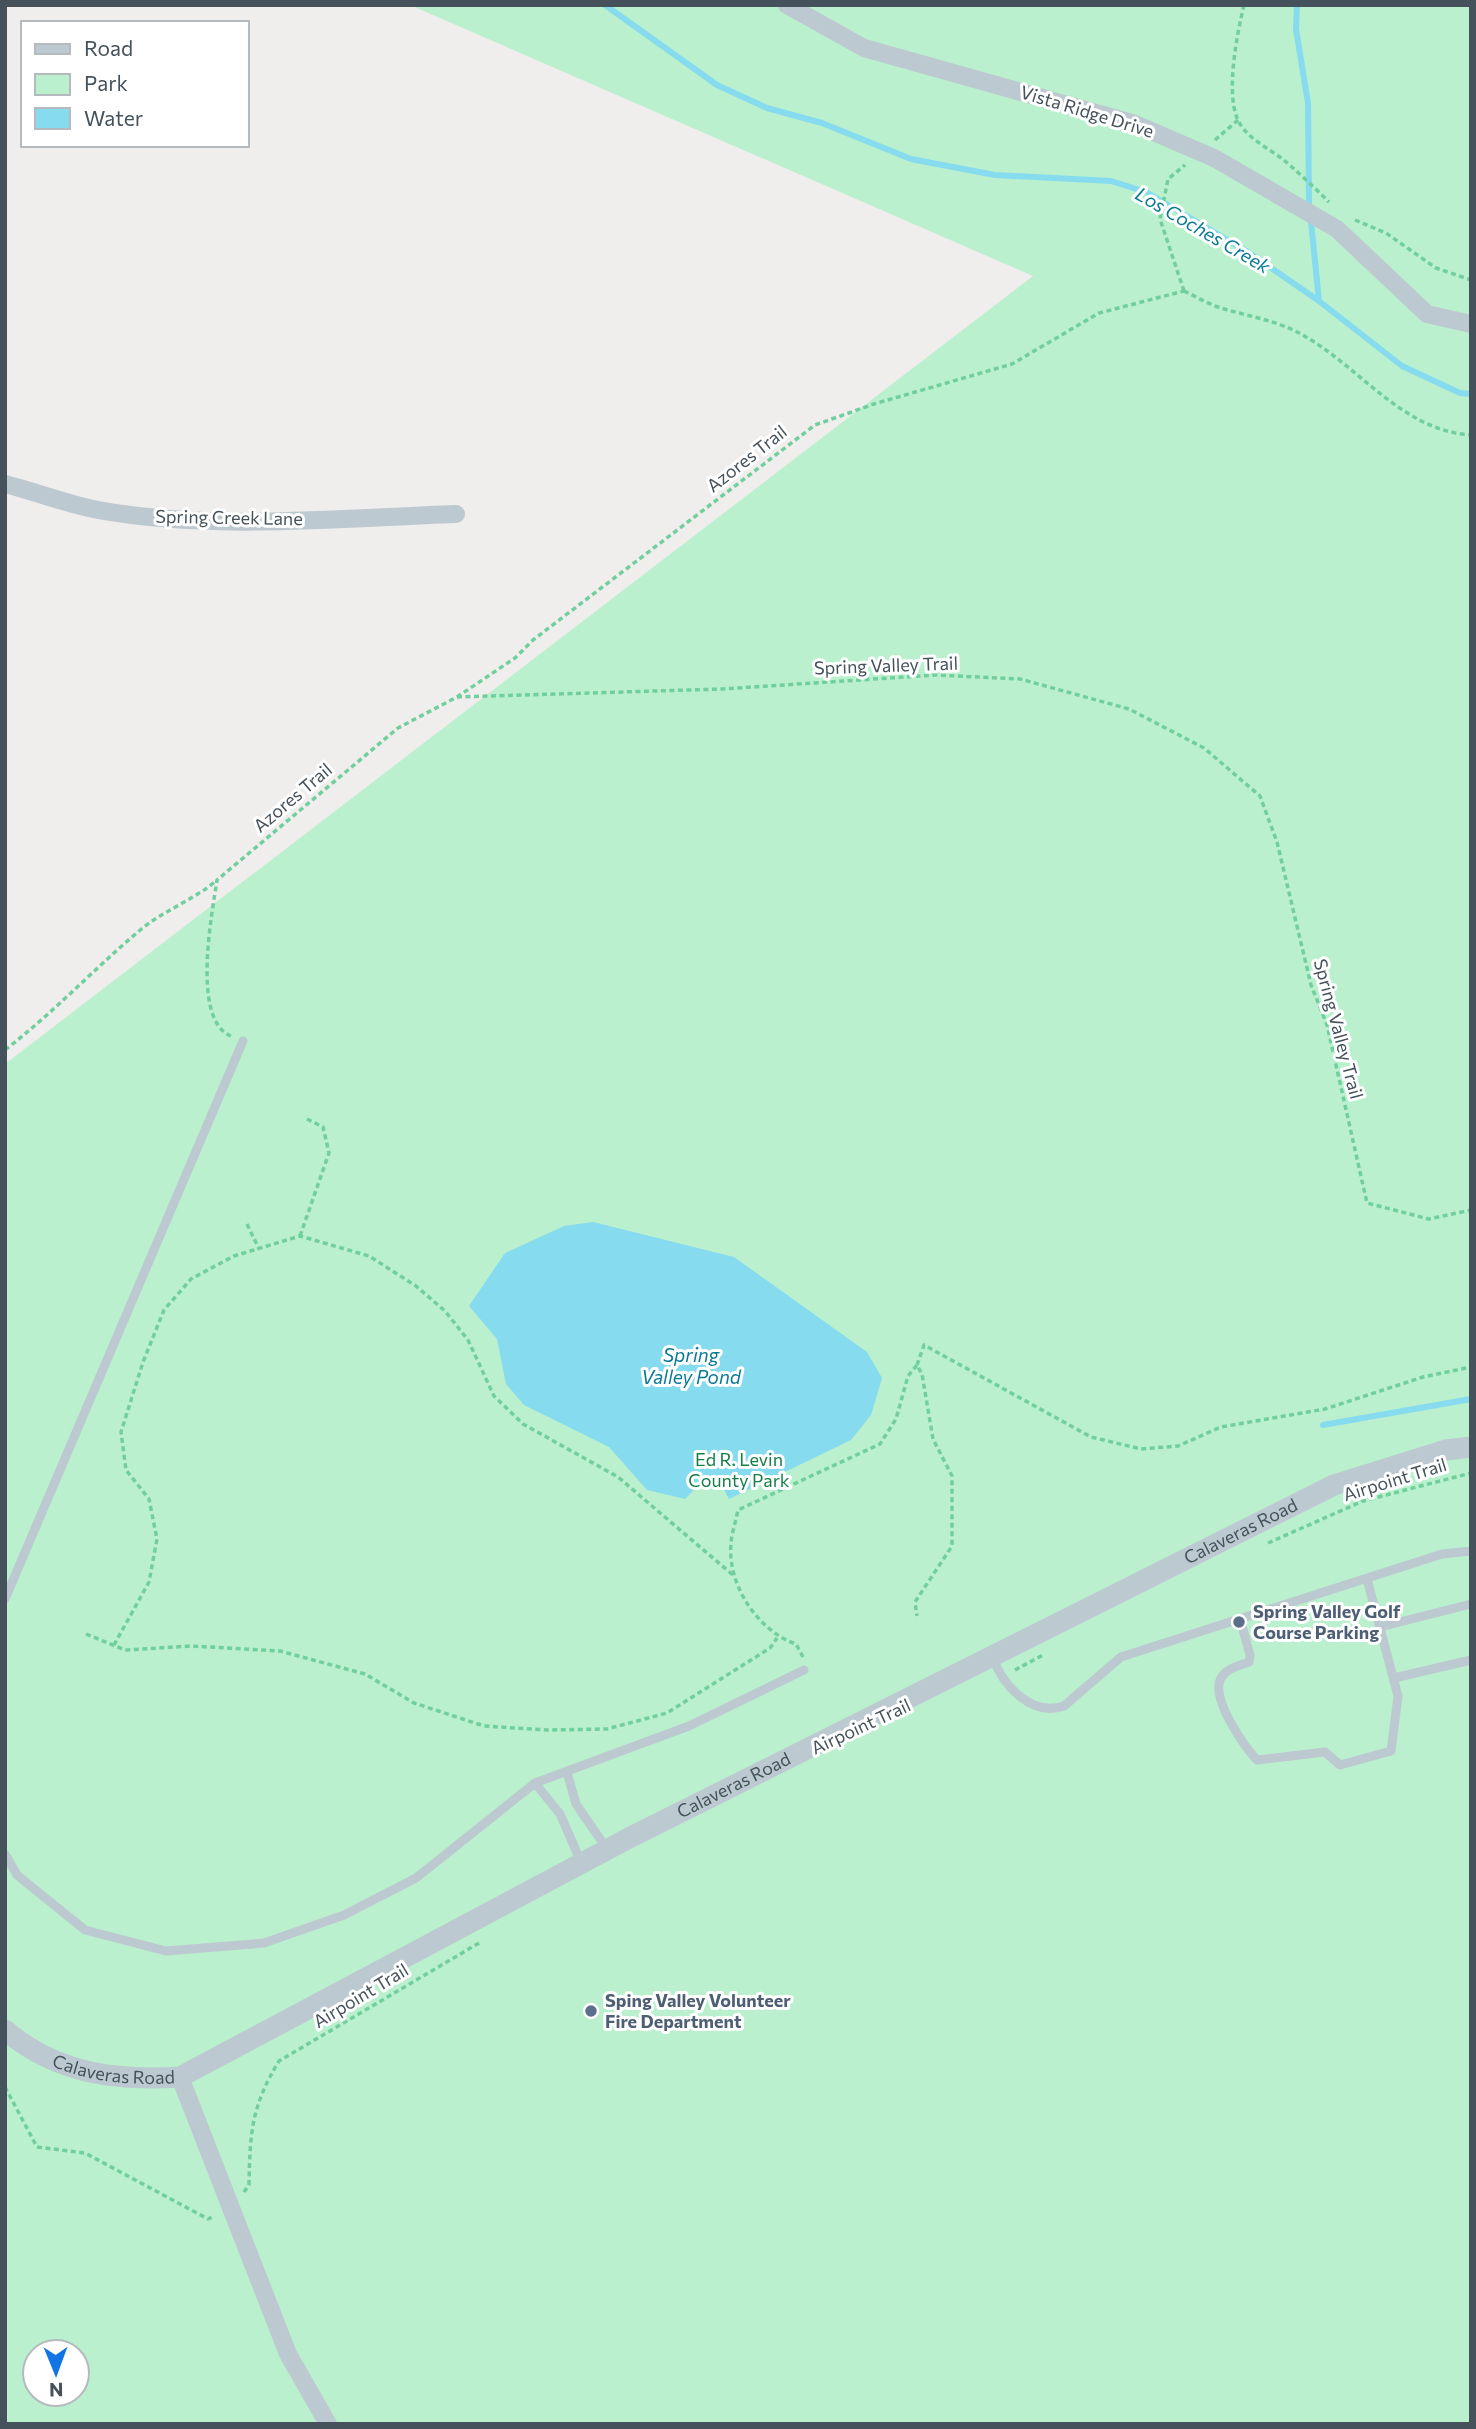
<svg xmlns="http://www.w3.org/2000/svg" width="1476" height="2429" viewBox="0 0 1476 2429" font-family="Commissioner,sans-serif">
	<rect width="100%" height="100%" fill="#f0eded"/>
	<path fill="#baf0cd" fill-rule="evenodd" d="M 410,5 L 1471,5 L 1471,2424 L 5,2424 L 5,1064 L 1033,276 ZM 35,2352 L 77,2352 L 77,2394 L 35,2394 Z"/>
	<path fill="#86dbee" d="M 593,1222 L 734,1257 L 867,1352 L 882,1378 L 871,1415 L 851,1440 L 729,1499 L 721,1484 L 702,1482 L 685,1499 L 647,1490 L 609,1447 L 524,1405 L 506,1384 L 497,1339 L 469,1306 L 505,1253 L 564,1226 Z"/>
	<g fill="none" stroke-linecap="round" stroke-linejoin="round">
		<g stroke="#86dbee" stroke-width="6">
			<path d="M 605,5 L 717,85 L 767,108 L 822,123 L 911,159 L 995,175 L 1111,181 L 1146,192 L 1248,252 L 1319,301 L 1402,366 L 1460,393 L 1471,394"/>
			<path d="M 1297,5 L 1296,29 L 1308,103 L 1309,202 L 1319,301"/>
			<path d="M 1323,1425 L 1471,1399"/>
		</g>
		<g stroke="#71cf9e" stroke-width="3.5" stroke-dasharray="5 3.5" stroke-linecap="butt">
			<path d="M 1244,5 C 1237,34 1226,90 1237,118 C 1245,138 1269,148 1285,161 C 1300,174 1315,188 1329,202"/>
			<path d="M 1215,140 L 1238,120"/>
			<path d="M 1355,220 L 1386,233 L 1436,268 L 1471,280"/>
			<path d="M 1184,291 C 1195,296 1206,303 1218,307 C 1245,316 1273,319 1299,333 C 1358,364 1401,431 1471,435"/>
			<path d="M 1184,291 L 1160,219 L 1168,179 L 1185,165"/>
			<path d="M 457,697 L 722,689 L 936,675 L 1020,679 L 1129,709 L 1204,748 L 1260,796 L 1277,842 L 1311,985 L 1327,1025 L 1367,1203 L 1429,1219 L 1471,1210"/>
			<path d="M 231,1036 C 191,1020 212,914 217,880 L 398,728 L 457,697 L 515,658 L 533,640 L 815,425 L 874,404 L 1012,364 L 1099,313 L 1184,291"/>
			<path d="M 5,1050 C 53,1013 93,970 139,931 C 162,911 192,901 216,881"/>
			<path d="M 247,1224 L 259,1249"/>
			<path d="M 300,1236 L 329,1153 L 323,1127 L 307,1119"/>
			<path d="M 917,1365 L 924,1345 L 1091,1437 L 1141,1449 L 1178,1446 L 1221,1427 L 1325,1409 L 1423,1377 L 1471,1367"/>
			<path d="M 1268,1543 L 1363,1501 L 1471,1473"/>
			<path d="M 86,1634 L 125,1650 L 191,1646 L 280,1651 L 365,1674 L 414,1703 L 484,1726 L 547,1730 L 607,1729 L 667,1713 L 770,1648 L 777,1638"/>
			<path d="M 114,1645 L 149,1582 L 157,1539 L 149,1499 L 126,1470 L 121,1432 L 143,1362 L 164,1310 L 191,1279 L 234,1256 L 300,1236 L 369,1256 L 416,1286 L 445,1311 L 468,1340 L 494,1396 L 523,1424 L 618,1477 L 734,1576"/>
			<path d="M 803,1657 L 796,1644 C 758,1631 727,1585 731,1543 C 732,1532 736,1521 738,1510 L 880,1444 L 896,1419 L 908,1376 L 917,1365 L 922,1374 L 933,1439 L 952,1476 L 952,1546 L 915,1602 L 917,1616"/>
			<path d="M 1015,1670 L 1045,1654"/>
			<path d="M 5,2087 L 37,2147 L 85,2153 L 208,2219 L 215,2216"/>
			<path d="M 244,2192 L 249,2185 C 250,2133 251,2107 279,2061 L 479,1943"/>
		</g>
		<g stroke="#bdc9d0" stroke-width="9">
			<path d="M 5,1599 L 243,1041"/>
			<path d="M 1240,1619 L 1250,1655 L 1249,1662 C 1238,1666 1227,1668 1221,1678 C 1210,1697 1244,1747 1257,1760 L 1325,1752 L 1340,1765 L 1391,1751 L 1398,1696 L 1367,1579"/>
			<path d="M 1380,1627 L 1471,1604"/>
			<path d="M 993,1658 C 1003,1686 1032,1717 1064,1706 L 1121,1657 L 1442,1554 L 1471,1551"/>
			<path d="M 1394,1678 L 1471,1660"/>
			<path d="M 567,1772 L 576,1804 L 607,1849"/>
			<path d="M 535,1783 L 560,1814 L 581,1862"/>
			<path d="M 5,1854 L 17,1875 L 85,1930 L 166,1951 L 264,1943 L 344,1915 L 416,1878 L 535,1783 L 689,1726 L 804,1670"/>
		</g>
		<g stroke="#bdc9d0" stroke-width="18">
			<path d="M 787,5 L 864,48 L 1135,124 L 1214,158 L 1337,229 L 1427,314 L 1471,324"/>
			<path d="M 5,484 C 36,492 67,504 98,510 C 215,531 338,518 456,514"/>
			<path d="M 180,2077 L 288,2354 L 328,2424"/>
		</g>
		<path stroke="#bdc9d0" stroke-width="21" id="s1" d="M 5,2030 C 57,2074 116,2081 180,2077 L 629,1838 L 1334,1485 L 1446,1450 L 1471,1447"/>
	</g>
	<g fill="#5c6f8a" stroke="#fff" stroke-width="2.5">
		<circle cx="1239" cy="1622" r="7"/>
		<circle cx="591" cy="2011" r="7"/>
	</g>
	<g text-anchor="middle" stroke-width="6" stroke-linejoin="round" paint-order="stroke">
		<g font-size="18" fill="#45525c" stroke="#fff">
			<text transform="translate(1087 112) rotate(17)" y="6">Vista Ridge Drive</text>
			<text transform="translate(747 459) rotate(-38)" y="6">Azores Trail</text>
			<text transform="translate(229 518) rotate(1)" y="6">Spring Creek Lane</text>
			<text transform="translate(886 666) rotate(-2)" y="6">Spring Valley Trail</text>
			<text transform="translate(293 798) rotate(-40)" y="6">Azores Trail</text>
			<text transform="translate(1338 1029) rotate(75)" y="6">Spring Valley Trail</text>
			<text transform="translate(1395 1480) rotate(-17)" y="6">Airpoint Trail</text>
			<text dy="6" stroke="none"><textPath href="#s1" startOffset="1379">Calaveras Road</textPath></text>
			<text transform="translate(861 1727) rotate(-25)" y="6">Airpoint Trail</text>
			<text dy="6" stroke="none"><textPath href="#s1" startOffset="812">Calaveras Road</textPath></text>
			<text transform="translate(361 1996) rotate(-31)" y="6">Airpoint Trail</text>
			<text dy="6" stroke="none"><textPath href="#s1" startOffset="119">Calaveras Road</textPath></text>
		</g>
		<g font-size="18" fill="#147f46" stroke="#fff">
			<text x="739" y="1466">Ed R. Levin<tspan x="739" dy="21">County Park</tspan></text>
		</g>
		<g font-size="18" font-weight="bold" fill="#4e5e75" stroke="#fff" text-anchor="start">
			<text x="1253" y="1618">Spring Valley Golf<tspan x="1253" dy="21">Course Parking</tspan></text>
			<text x="605" y="2007">Sping Valley Volunteer<tspan x="605" dy="21">Fire Department</tspan></text>
		</g>
		<g font-size="19" font-style="italic" fill="#097b95" stroke="#fff">
			<text transform="translate(1203 230) rotate(30)" y="7">Los Coches Creek</text>
			<text x="691" y="1362">Spring<tspan x="691" dy="22">Valley Pond</tspan></text>
		</g>
	</g>
	<rect width="1476" height="2429" fill="none" stroke="#45525c" stroke-width="14"/>
	<rect x="21" y="21" width="228" height="126" fill="#ffffff" stroke="#b5babe" stroke-width="2"/>
	<rect x="35" y="44" width="35" height="10" fill="#bdc9d0" stroke="#b5babe" stroke-width="2"/>
	<text x="84" y="56" font-size="21" fill="#45525c">Road</text>
	<rect x="35" y="74" width="35" height="21" fill="#baf0cd" stroke="#b5babe" stroke-width="2"/>
	<text x="84" y="91" font-size="21" fill="#45525c">Park</text>
	<rect x="35" y="108" width="35" height="21" fill="#86dbee" stroke="#b5babe" stroke-width="2"/>
	<text x="84" y="126" font-size="21" fill="#45525c">Water</text>
	<g transform="translate(56 2373) rotate(179)"><circle r="33" fill="#ffffff" stroke="#b5babe" stroke-width="2"/>
	<path d="M0-5L12 26L0 18L-12 26Z" fill="#1375e4"/>
	<text y="-10" font-size="19" font-weight="bold" text-anchor="middle" fill="#45525c">N</text>
	</g>
</svg>
